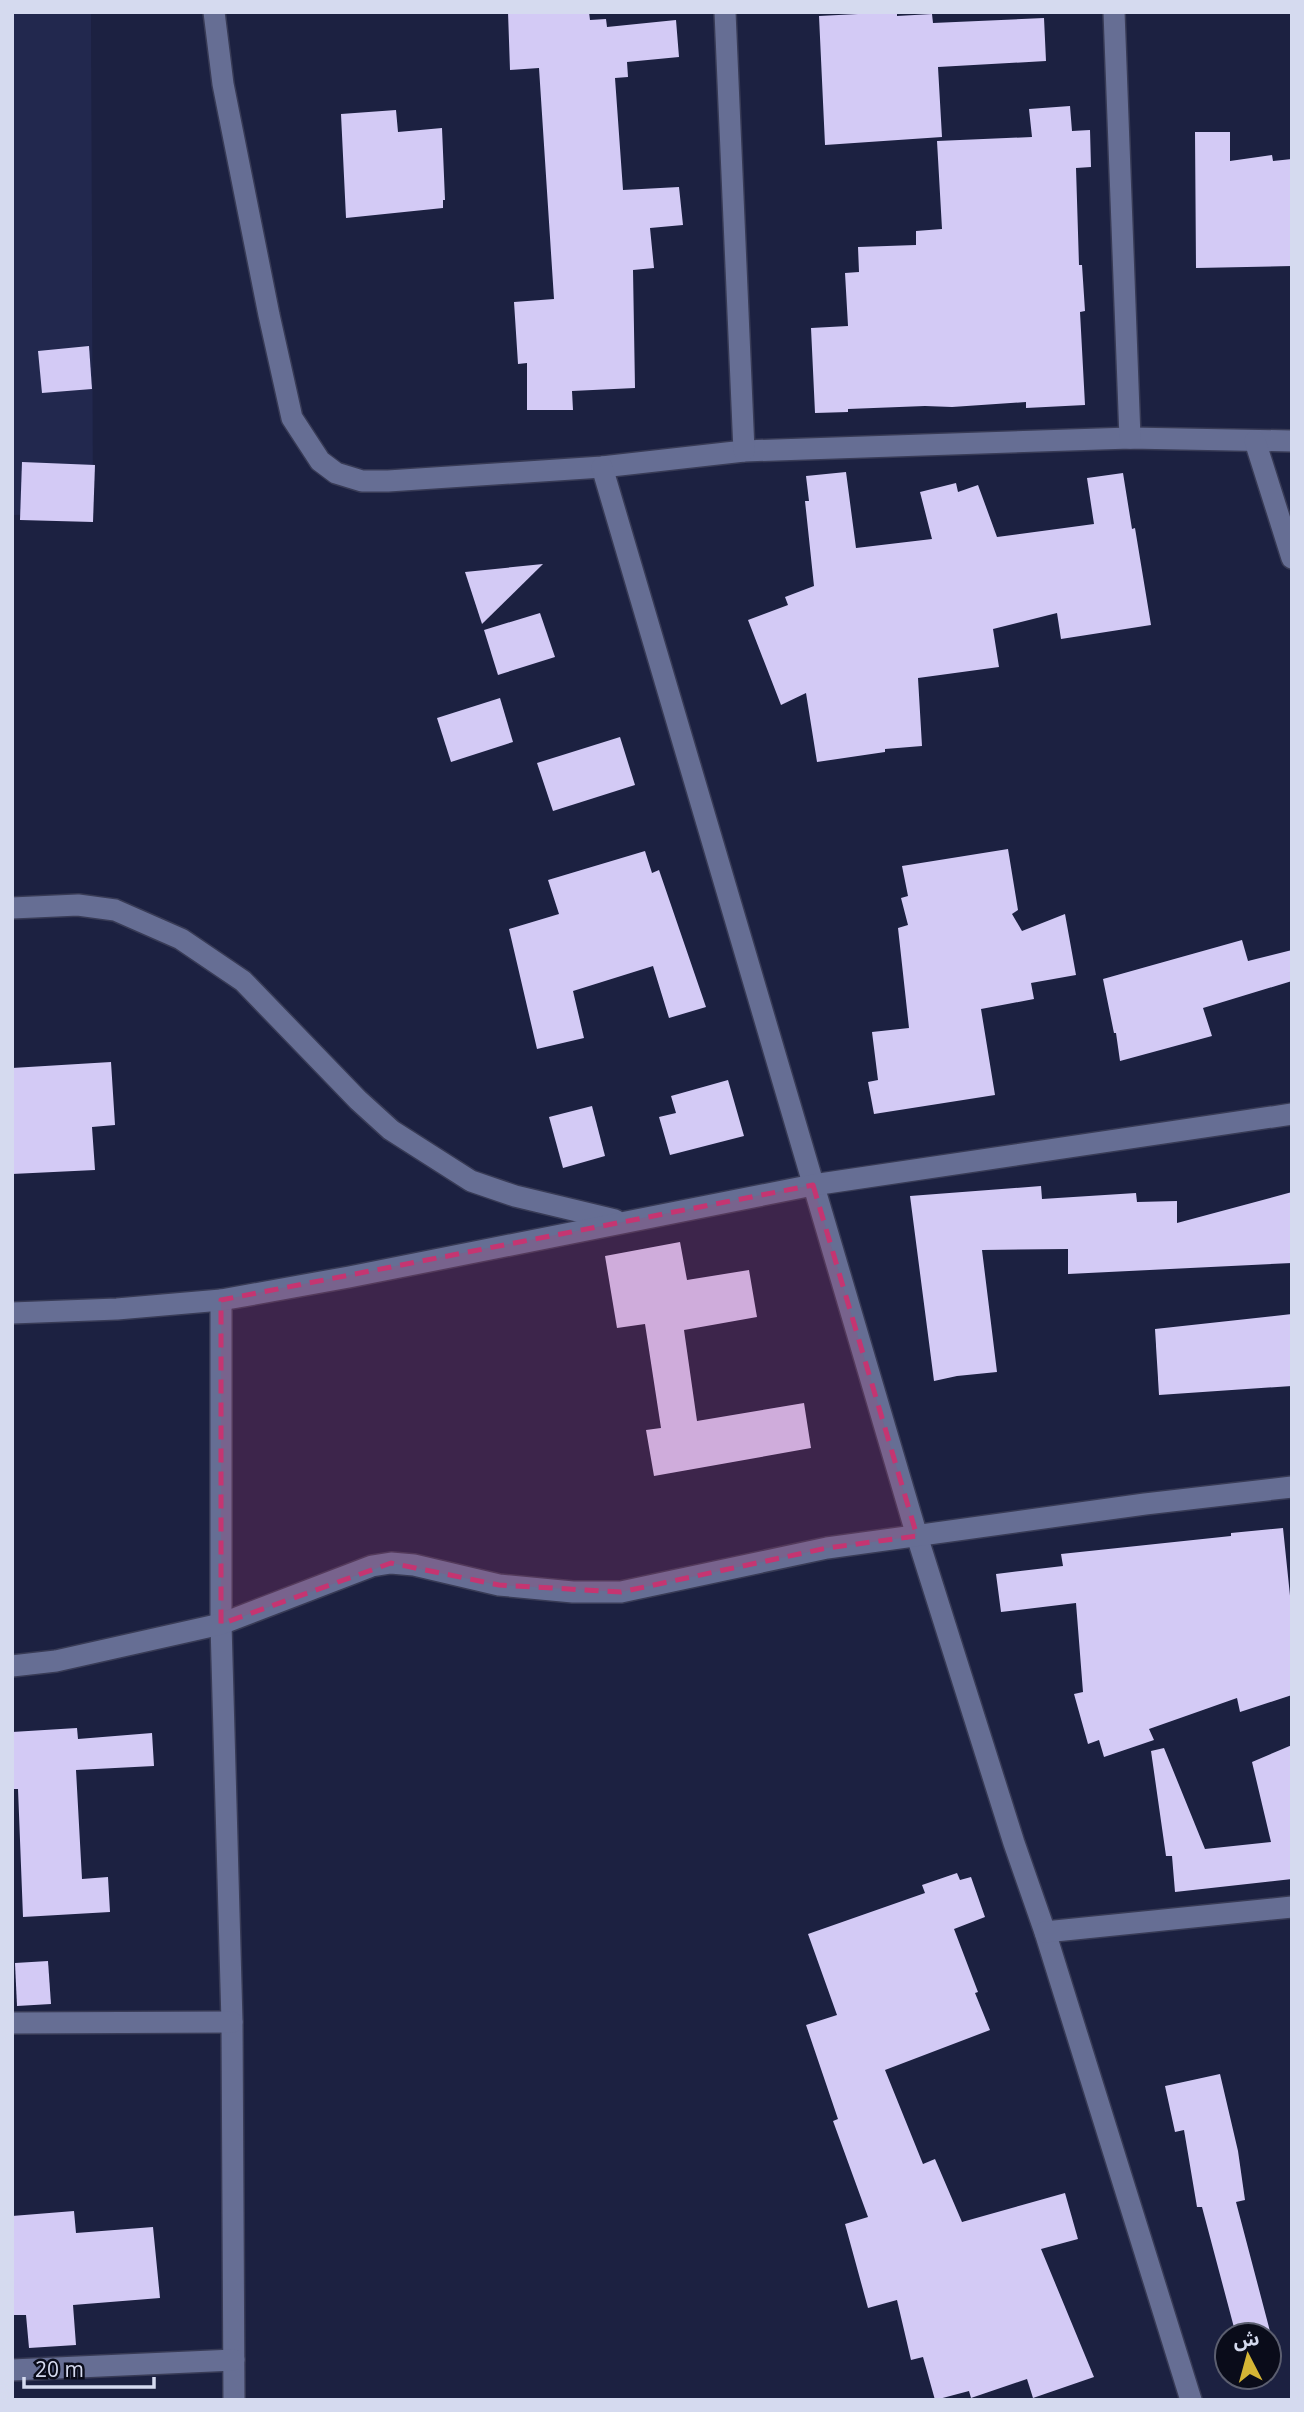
<svg xmlns="http://www.w3.org/2000/svg" width="1304" height="2412" viewBox="0 0 1304 2412" font-family="'Open Sans','Noto Sans Arabic',sans-serif">
	<rect width="100%" height="100%" fill="#1c2141"/>
	<path fill="#22284e" d="M 12,12 L 91,12 L 93,514 L 12,515 Z"/>
	<g fill="#d3caf5">
		<path d="M 508,12 L 589,12 L 590,20 L 606,19 L 607,27 L 676,20 L 679,57 L 627,62 L 628,77 L 615,78 L 623,190 L 679,187 L 683,225 L 650,228 L 654,268 L 633,270 L 635,388 L 572,391 L 573,410 L 527,410 L 527,363 L 518,364 L 514,302 L 554,299 L 539,68 L 510,70 Z"/>
		<path d="M 897,12 L 897,16 L 932,14 L 933,23 L 1044,18 L 1046,61 L 938,67 L 942,137 L 825,145 L 819,16 Z"/>
		<path d="M 1070,106 L 1072,131 L 1090,130 L 1091,167 L 1076,168 L 1079,265 L 1082,265 L 1085,311 L 1080,312 L 1085,405 L 1026,408 L 1026,402 L 952,407 L 925,406 L 848,409 L 848,412 L 815,413 L 811,328 L 848,326 L 845,273 L 859,272 L 858,247 L 916,245 L 916,231 L 942,229 L 937,141 L 1032,137 L 1029,109 Z"/>
		<path d="M 396,110 L 398,132 L 442,128 L 445,200 L 443,200 L 443,208 L 346,218 L 341,114 Z"/>
		<path d="M 1195,132 L 1230,132 L 1230,161 L 1272,155 L 1273,161 L 1292,159 L 1292,266 L 1196,268 Z"/>
		<path d="M 89,346 L 92,389 L 42,393 L 38,351 Z"/>
		<path d="M 22,462 L 95,465 L 93,522 L 20,520 Z"/>
		<path d="M 846,472 L 856,548 L 932,539 L 920,492 L 956,483 L 958,492 L 978,485 L 997,537 L 1094,524 L 1087,478 L 1123,473 L 1132,529 L 1135,528 L 1151,625 L 1061,639 L 1057,613 L 993,629 L 999,667 L 918,678 L 922,746 L 885,749 L 885,752 L 817,762 L 806,693 L 781,705 L 748,620 L 788,605 L 785,597 L 814,586 L 805,501 L 809,501 L 806,476 Z"/>
		<path d="M 543,564 L 482,624 L 465,572 Z"/>
		<path d="M 540,613 L 555,657 L 498,675 L 484,630 Z"/>
		<path d="M 500,698 L 513,742 L 451,762 L 437,718 Z"/>
		<path d="M 620,737 L 635,785 L 553,811 L 537,763 Z"/>
		<path d="M 1008,849 L 1018,910 L 1012,914 L 1022,931 L 1065,914 L 1076,975 L 1031,983 L 1034,999 L 981,1009 L 995,1095 L 874,1114 L 868,1082 L 878,1080 L 872,1032 L 909,1028 L 898,928 L 908,925 L 901,898 L 908,896 L 902,866 Z"/>
		<path d="M 645,851 L 652,873 L 659,870 L 706,1007 L 669,1018 L 653,966 L 573,991 L 584,1038 L 537,1049 L 509,929 L 559,914 L 548,880 Z"/>
		<path d="M 1242,940 L 1248,961 L 1292,950 L 1292,981 L 1203,1008 L 1212,1036 L 1120,1061 L 1116,1033 L 1114,1033 L 1103,979 Z"/>
		<path d="M 111,1062 L 115,1125 L 92,1127 L 95,1170 L 12,1174 L 12,1068 Z"/>
		<path d="M 728,1080 L 744,1136 L 670,1155 L 659,1117 L 676,1113 L 671,1096 Z"/>
		<path d="M 592,1106 L 605,1156 L 563,1168 L 549,1117 Z"/>
		<path d="M 1041,1186 L 1042,1199 L 1136,1193 L 1137,1202 L 1177,1201 L 1177,1223 L 1292,1192 L 1292,1263 L 1068,1274 L 1068,1249 L 982,1250 L 997,1372 L 957,1376 L 934,1381 L 910,1196 Z"/>
		<path d="M 680,1242 L 687,1280 L 749,1270 L 757,1317 L 684,1330 L 697,1421 L 804,1403 L 811,1448 L 654,1476 L 646,1430 L 661,1428 L 645,1324 L 617,1328 L 605,1256 Z"/>
		<path d="M 1292,1314 L 1292,1386 L 1159,1395 L 1155,1329 Z"/>
		<path d="M 1283,1528 L 1292,1615 L 1292,1695 L 1240,1712 L 1237,1698 L 1149,1729 L 1154,1740 L 1104,1757 L 1099,1740 L 1088,1744 L 1074,1694 L 1083,1692 L 1076,1603 L 1001,1612 L 996,1574 L 1063,1566 L 1061,1554 L 1231,1536 L 1231,1533 Z"/>
		<path d="M 77,1728 L 78,1739 L 152,1733 L 154,1766 L 76,1770 L 82,1879 L 108,1877 L 110,1912 L 23,1917 L 18,1789 L 12,1789 L 12,1732 Z"/>
		<path d="M 1292,1745 L 1292,1879 L 1175,1892 L 1172,1856 L 1166,1856 L 1151,1751 L 1164,1748 L 1205,1849 L 1271,1842 L 1252,1762 Z"/>
		<path d="M 957,1873 L 960,1880 L 971,1877 L 985,1917 L 954,1929 L 978,1992 L 975,1993 L 990,2030 L 885,2070 L 923,2164 L 935,2159 L 962,2222 L 1065,2193 L 1078,2239 L 1041,2249 L 1094,2377 L 1033,2398 L 1027,2379 L 971,2398 L 969,2391 L 935,2400 L 923,2357 L 911,2360 L 897,2300 L 868,2308 L 845,2224 L 868,2217 L 833,2121 L 838,2119 L 806,2025 L 837,2015 L 808,1934 L 925,1893 L 922,1885 Z"/>
		<path d="M 48,1961 L 51,2004 L 17,2006 L 15,1963 Z"/>
		<path d="M 1220,2074 L 1238,2151 L 1245,2200 L 1236,2202 L 1271,2335 L 1236,2335 L 1202,2207 L 1197,2207 L 1184,2130 L 1175,2132 L 1165,2086 Z"/>
		<path d="M 74,2211 L 76,2233 L 153,2227 L 160,2298 L 73,2305 L 76,2345 L 29,2348 L 26,2315 L 12,2315 L 12,2216 Z"/>
	</g>
	<g fill="none" stroke-linecap="round" stroke-linejoin="round">
		<g stroke="#383b56" stroke-width="24">
			<g id="street">
				<path d="M 214,12 L 223,84 L 269,315 L 292,418 L 320,461 L 336,473 L 362,481 L 388,481 L 602,467 L 744,451 L 1130,438 L 1292,441"/>
				<path d="M 725,12 L 744,451"/>
				<path d="M 1114,12 L 1130,438"/>
				<path d="M 1255,441 L 1292,558"/>
				<path d="M 602,467 L 917,1536 L 1014,1843 L 1045,1932 L 1191,2400"/>
				<path d="M 12,908 L 78,905 L 115,910 L 181,939 L 243,981 L 358,1100 L 391,1130 L 471,1181 L 515,1196 L 615,1220"/>
				<path d="M 221,1300 L 221,1624 L 232,2022 L 234,2400"/>
				<path d="M 12,1313 L 117,1309 L 221,1300 L 349,1277 L 813,1185 L 1292,1114"/>
				<path d="M 12,1666 L 56,1661 L 221,1624 L 372,1566 L 391,1563 L 414,1565 L 499,1585 L 573,1592 L 621,1592 L 827,1548 L 1145,1504 L 1292,1487"/>
				<path d="M 1045,1932 L 1292,1907"/>
				<path d="M 12,2023 L 232,2022"/>
				<path d="M 12,2370 L 234,2360"/>
			</g>
		</g>
		<use href="#street" stroke="#666e94" stroke-width="21"/>
	</g>
	<path fill="#c53571" fill-opacity="0.2" stroke="#c53571" stroke-width="5" stroke-dasharray="14 9" stroke-linejoin="round" d="M 813,1185 L 917,1536 L 827,1548 L 621,1592 L 499,1585 L 391,1563 L 221,1624 L 221,1300 Z"/>
	<rect width="1304" height="2412" fill="none" stroke="#d5daef" stroke-width="28"/>
	<g transform="translate(1248 2356) rotate(354)"><circle r="33" fill="#0a0c1a" stroke="#5b5e6f" stroke-width="2"/>
	<path d="M0-5L12 26L0 18L-12 26Z" fill="#d5b535"/>
	<text y="-10" font-size="19" font-weight="bold" text-anchor="middle" fill="#d5daef">ش</text>
	</g>
	<path d="M24 2377v10h130v-10" fill="none" stroke="#d5daef" stroke-width="3.5"/>
	<text x="35" y="2377" font-size="21" fill="#d5daef" stroke="#0a0c1a" stroke-width="5" paint-order="stroke">20 m</text>
</svg>
